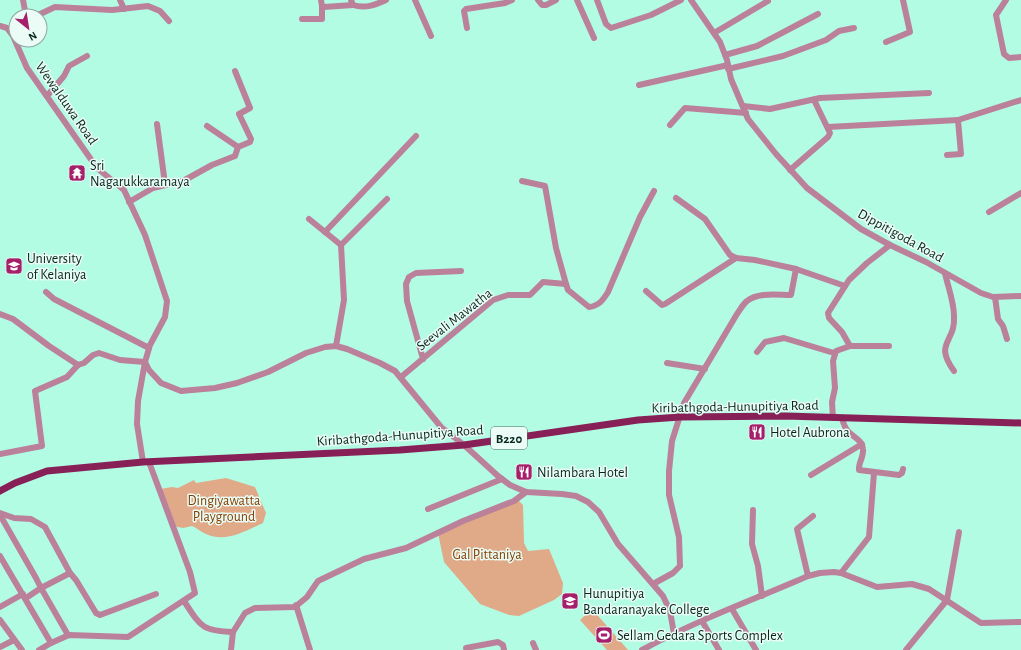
<svg xmlns="http://www.w3.org/2000/svg" width="1021" height="650" viewBox="0 0 1021 650" font-family="'Alegreya Sans',sans-serif">
	<rect width="100%" height="100%" fill="#b2fce4"/>
	<g fill="#e0a988">
		<path d="M 226,478 L 255,487 L 266,513 L 263,523 C 245,531 226,543 206,534 C 201,532 197,528 192,526 L 183,528 L 173,526 L 160,489 L 172,487 L 178,488 L 194,480 L 196,483 Z"/>
		<path d="M 517,499 L 523,505 L 524,543 L 528,551 L 549,549 L 563,583 L 562,594 L 554,600 L 519,616 L 509,615 L 480,604 L 444,562 L 438,533 Z"/>
		<path d="M 592,609 L 628,650 L 607,650 L 580,620 Z"/>
	</g>
	<g fill="none" stroke-linecap="round" stroke-linejoin="round">
		<g stroke="#bb819a" stroke-width="6">
			<path d="M 23,0 L 26,16"/>
			<path d="M 120,0 L 124,9"/>
			<path d="M 321,0 L 322,6 L 324,7 L 353,5"/>
			<path d="M 351,0 L 353,5 C 365,9 375,5 386,0"/>
			<path d="M 415,0 L 431,36"/>
			<path d="M 538,0 L 542,5 L 546,5 L 556,0"/>
			<path d="M 577,0 L 594,38"/>
			<path d="M 597,0 L 606,24 L 611,28 L 651,15 L 681,0"/>
			<path d="M 691,0 L 720,42 L 727,60 L 731,79 L 748,119 L 776,154 L 807,188 L 861,229 L 890,245 L 926,262 L 981,293 L 993,297 L 1021,296"/>
			<path d="M 1006,0 L 996,15 L 1004,54 L 1009,58 L 1021,57"/>
			<path d="M 36,16 L 55,7 L 112,10 L 148,6 L 160,11 L 169,21"/>
			<path d="M 302,19 L 322,19 L 322,7"/>
			<path d="M 0,26 L 7,28 L 13,36 L 27,68 L 97,168 L 124,190 L 145,235 L 167,301 L 165,317 L 150,345 L 145,362 L 138,401 L 137,424 L 143,462"/>
			<path d="M 467,28 L 464,11 L 466,9 L 505,3 L 512,0"/>
			<path d="M 714,33 L 768,1"/>
			<path d="M 886,42 L 910,32 L 903,0"/>
			<path d="M 725,55 L 757,46 L 818,14"/>
			<path d="M 728,69 L 783,56 L 826,40 L 839,31 L 854,28"/>
			<path d="M 639,85 L 728,65"/>
			<path d="M 47,96 L 64,76 L 69,66 L 87,56"/>
			<path d="M 743,106 L 770,109 L 820,98 L 929,93"/>
			<path d="M 157,124 L 165,184"/>
			<path d="M 670,125 L 685,108 L 746,113"/>
			<path d="M 207,126 L 238,147"/>
			<path d="M 828,127 L 958,120 L 1021,100"/>
			<path d="M 947,155 L 961,154 L 958,120"/>
			<path d="M 790,170 L 828,137 L 830,133 L 814,100"/>
			<path d="M 676,198 L 705,219 L 730,255 L 736,258 L 755,260 L 796,269"/>
			<path d="M 129,202 L 153,188 L 183,181 L 212,165 L 235,156 L 238,147 L 250,142 L 251,139 L 239,114 L 250,108 L 235,71"/>
			<path d="M 989,212 L 1021,193"/>
			<path d="M 309,219 L 341,245 L 344,300 L 336,346"/>
			<path d="M 325,232 L 416,136"/>
			<path d="M 341,245 L 387,199"/>
			<path d="M 945,273 C 948,287 954,302 954,316 C 956,343 933,342 954,371"/>
			<path d="M 566,284 L 568,290 L 589,307 C 599,306 603,300 608,292 L 640,217 L 654,191"/>
			<path d="M 646,291 L 662,305 L 665,304 L 736,258"/>
			<path d="M 46,292 L 54,299 L 149,348"/>
			<path d="M 995,297 L 998,319 L 1003,326 L 1007,339"/>
			<path d="M 0,314 L 13,319 L 49,346 L 78,365 L 84,363 L 93,355 L 99,353 L 120,360 L 145,362"/>
			<path d="M 850,346 L 842,332 L 829,318 L 828,313 L 849,280 L 867,263 L 890,245"/>
			<path d="M 757,352 L 765,342 L 784,338 L 834,353"/>
			<path d="M 423,359 L 407,301 L 406,284 L 409,277 L 416,273 L 461,271"/>
			<path d="M 145,362 L 149,370 L 161,383 L 181,391 L 215,388 L 237,383 L 268,372 L 306,353 L 325,347 L 336,346 L 347,349 L 380,363 L 395,371 L 441,427 L 464,445 L 498,476 L 510,485 L 526,492 L 562,494 L 576,496 L 588,502 L 599,512 L 618,544 L 663,596 L 670,611 L 674,634"/>
			<path d="M 667,363 L 705,369"/>
			<path d="M 401,377 L 493,300 L 508,295 L 530,295 L 543,282 L 566,284 L 556,248 L 545,186 L 522,181"/>
			<path d="M 833,418 L 832,402 L 835,388 L 833,361 L 836,351 L 850,346 L 889,346"/>
			<path d="M 842,418 C 843,422 844,426 847,430 C 852,437 862,439 863,449 C 864,457 858,463 859,470 L 899,475 L 902,473 L 903,469"/>
			<path d="M 0,454 L 42,446 L 35,391 L 67,377 L 78,365"/>
			<path d="M 811,475 L 862,444"/>
			<path d="M 428,509 L 502,479"/>
			<path d="M 753,510 L 752,544 L 758,566 L 762,596"/>
			<path d="M 0,513 L 14,518 L 31,519 L 45,527 L 70,573"/>
			<path d="M 0,515 L 36,578 L 41,588 L 70,573 L 76,580 L 96,613 L 100,615 L 156,594"/>
			<path d="M 0,556 L 51,643 L 69,635 L 128,637 L 195,593 L 190,572 L 149,462"/>
			<path d="M 841,573 L 869,537 L 874,473"/>
			<path d="M 808,576 L 797,529 L 813,516"/>
			<path d="M 653,584 L 673,573 L 680,566 L 679,537 L 669,495 L 669,471 L 672,441 L 684,403 L 737,314 C 740,310 743,304 747,301 C 758,292 777,295 791,295 L 796,269 L 845,286"/>
			<path d="M 26,598 L 41,588 L 68,635"/>
			<path d="M 184,601 C 201,627 202,631 233,632 L 245,613 L 255,608 L 295,607 L 307,597 L 318,581 L 364,559 L 406,548 L 463,521 L 514,501 L 526,492"/>
			<path d="M 296,605 L 310,650"/>
			<path d="M 0,607 L 23,594"/>
			<path d="M 732,609 L 756,650"/>
			<path d="M 0,620 L 22,650"/>
			<path d="M 702,621 L 719,650"/>
			<path d="M 533,643 L 536,650"/>
			<path d="M 0,647 L 14,640"/>
			<path d="M 466,648 L 498,642 L 503,645 L 504,650"/>
			<path d="M 39,650 L 51,643"/>
			<path d="M 231,650 L 233,632"/>
			<path d="M 642,650 C 695,621 753,600 808,576 L 820,573 L 834,572 L 841,573 L 877,587 L 912,584 L 929,589 L 981,623 L 1021,622"/>
			<path d="M 906,650 L 947,600 L 959,532"/>
		</g>
		<path stroke="#882058" stroke-width="7" d="M 0,491 L 15,483 L 47,471 L 143,462 L 400,450 L 464,445 L 638,420 L 680,417 L 786,416 L 1021,423"/>
	</g>
	<defs>
		<g id="temple-square" transform="scale(0.9)"><rect x="-9" y="-9" width="18" height="18" rx="4" fill="#a51f6a" stroke="#eafcf5"/><path d="M0-6L5-2H3V0L6.5 2.5H4V6H1.5V3h-3V6H-4V2.5H-6.5L-3 0V-2H-5Z" fill="#fff"/></g>
		<g id="university-square" transform="scale(0.9)"><rect x="-9" y="-9" width="18" height="18" rx="4" fill="#a51f6a" stroke="#eafcf5"/><path d="M0-5L7-2L0 1L-7-2ZM-4 1L0 2.5L4 1V4Q0 6-4 4Z" fill="#fff"/></g>
		<g id="restaurant-square" transform="scale(0.9)"><rect x="-9" y="-9" width="18" height="18" rx="4" fill="#a51f6a" stroke="#eafcf5"/><path d="M-5-6h1v4h1v-4h1v4h1v-4h1v5L-1.5 .5V6h-2V.5L-5-1ZM5-6V6H3V1.5H1.5Q1.5-4 5-6Z" fill="#fff"/></g>
		<g id="school-square" transform="scale(0.9)"><rect x="-9" y="-9" width="18" height="18" rx="4" fill="#a51f6a" stroke="#eafcf5"/><path d="M0-5L7-2L0 1L-7-2ZM-4 1L0 2.5L4 1V4Q0 6-4 4Z" fill="#fff"/></g>
		<g id="stadium-square" transform="scale(0.9)"><rect x="-9" y="-9" width="18" height="18" rx="4" fill="#a51f6a" stroke="#eafcf5"/><path d="M0-5a6.5 5 0 1 0 0 10a6.5 5 0 1 0 0-10ZM-3.5-1.8h7v3.6h-7Z" fill="#fff"/></g>
	</defs>
	<g fill-rule="evenodd">
		<use href="#temple-square" x="77" y="173"/>
		<use href="#university-square" x="14" y="266"/>
		<use href="#restaurant-square" x="757" y="432"/>
		<use href="#restaurant-square" x="524" y="472"/>
		<use href="#school-square" x="570" y="601"/>
		<use href="#stadium-square" x="604" y="635"/>
	</g>
	<g text-anchor="middle" stroke-width="3" stroke-linejoin="round" paint-order="stroke">
		<rect fill="#eafcf5" stroke="#4a665e" stroke-width="1" x="491" y="427" width="36" height="22" rx="3"/>
		<g font-size="13" font-weight="bold" fill="#05251d">
			<text x="509" y="443">B220</text>
		</g>
		<g font-size="14" fill="#05251d" stroke="#eafcf5">
			<text transform="translate(67 103) rotate(55)" y="5">Wewalduwa Road</text>
			<text transform="translate(901 235) rotate(29)" y="5">Dippitigoda Road</text>
			<text transform="translate(454 319) rotate(-38)" y="5">Seevali Mawatha</text>
			<text transform="translate(735 406) rotate(-1)" y="5">Kiribathgoda-Hunupitiya Road</text>
			<text transform="translate(400 435) rotate(-4)" y="5">Kiribathgoda-Hunupitiya Road</text>
		</g>
		<g font-size="14" fill="#05251d" stroke="#eafcf5" text-anchor="start">
			<text x="90" y="170">Sri<tspan x="90" dy="16">Nagarukkaramaya</tspan></text>
			<text x="27" y="263">University<tspan x="27" dy="16">of Kelaniya</tspan></text>
			<text x="770" y="437">Hotel Aubrona</text>
			<text x="537" y="477">Nilambara Hotel</text>
			<text x="583" y="598">Hunupitiya<tspan x="583" dy="16">Bandaranayake College</tspan></text>
			<text x="617" y="640">Sellam Gedara Sports Complex</text>
		</g>
		<g font-size="14" fill="#853f01" stroke="#eafcf5">
			<text x="224" y="505">Dingiyawatta<tspan x="224" dy="16">Playground</tspan></text>
			<text x="487" y="559">Gal Pittaniya</text>
		</g>
	</g>
	<g transform="translate(28 28) rotate(150)"><circle r="19" fill="#eafcf5" stroke="#8ea69f"/>
	<path d="M0-3L7 15L0 10L-7 15Z" fill="#a51f6a"/>
	<text y="-6" font-size="11" font-weight="bold" text-anchor="middle" fill="#05251d">N</text>
	</g>
</svg>
